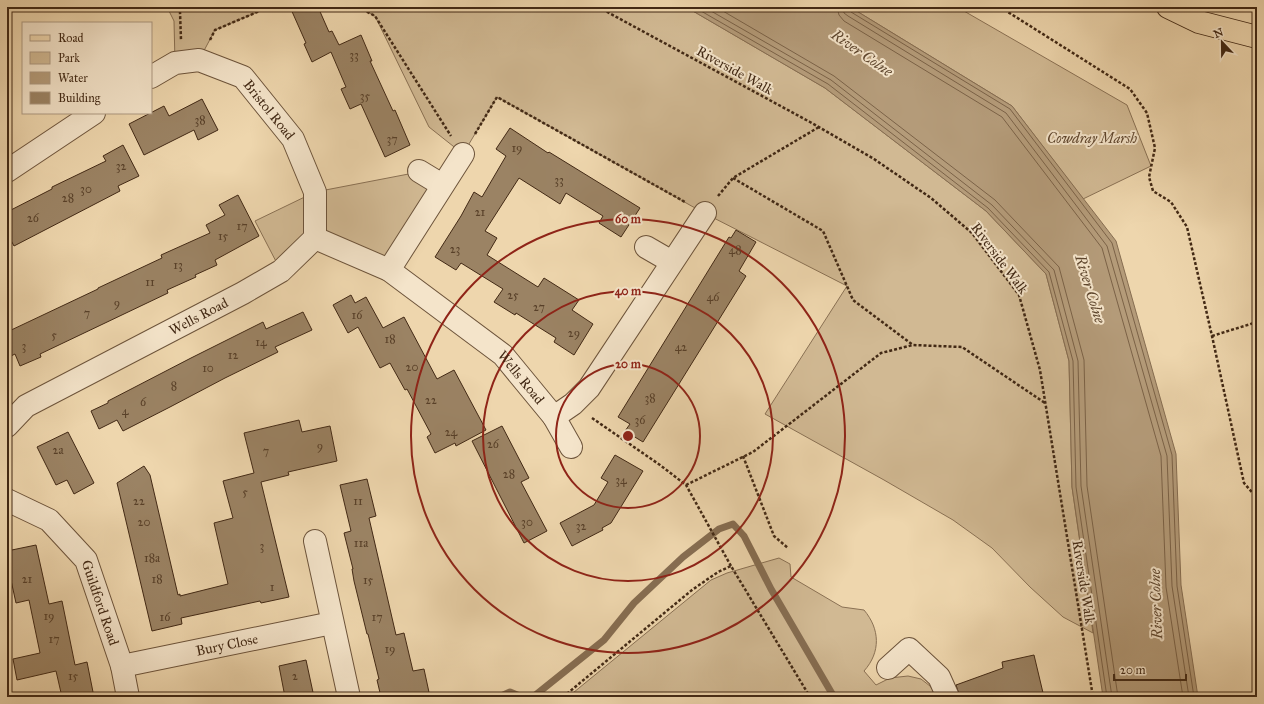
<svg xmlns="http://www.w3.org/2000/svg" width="1264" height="704" viewBox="0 0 1264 704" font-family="'IM FELL Great Primer',serif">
	<rect width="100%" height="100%" fill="#eed6ad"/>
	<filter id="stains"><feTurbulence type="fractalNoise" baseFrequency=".005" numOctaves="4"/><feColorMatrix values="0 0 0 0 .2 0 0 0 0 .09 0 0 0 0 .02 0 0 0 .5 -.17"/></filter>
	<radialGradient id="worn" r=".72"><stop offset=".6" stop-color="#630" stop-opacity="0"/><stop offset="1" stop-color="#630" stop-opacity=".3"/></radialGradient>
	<g fill="#d1b993" stroke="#8a7154">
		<path d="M 167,7 L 269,7 L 215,30 L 199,60 L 175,63 L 174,21 Z"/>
		<path d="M 358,7 L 686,7 L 825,88 L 986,211 L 1046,274 L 1069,361 L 1072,487 L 1093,633 L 1063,617 L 1030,587 L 992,548 L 953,520 L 884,480 L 765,414 L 847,286 L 704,213 L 497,97 L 463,154 L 429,127 L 375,16 Z"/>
		<path d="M 850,7 L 957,7 L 1127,105 L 1151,166 L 1083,199 L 1012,106 Z"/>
		<path d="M 419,172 L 442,185 L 389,270 L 315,238 L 281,271 L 255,221 L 315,192 Z"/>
		<path d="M 779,558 L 790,564 L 791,577 L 842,607 L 864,610 C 880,629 881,652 864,671 L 876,685 L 890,678 L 908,676 L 921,679 L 930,686 L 938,697 L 568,697 L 711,580 L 727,573 Z"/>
	</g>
	<path fill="#b49b79" stroke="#866d51" d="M 686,7 L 850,7 L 1012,106 L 1116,241 L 1176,454 L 1181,585 L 1198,697 L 1103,697 L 1072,487 L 1069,361 L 1046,274 L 986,211 L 825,88 Z"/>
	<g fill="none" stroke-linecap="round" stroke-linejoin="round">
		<g stroke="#7b6247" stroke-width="1">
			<path d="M 694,7 L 828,84 L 988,208 L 1049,272 L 1073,361 L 1076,487 L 1107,697"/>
			<path d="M 704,7 L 831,80 L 992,205 L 1054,270 L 1078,361 L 1081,486 L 1112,697"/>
			<path d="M 716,7 L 834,76 L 995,200 L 1059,267 L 1084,360 L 1087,486 L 1118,697"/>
			<path d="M 837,7 L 839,15 L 844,21 L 1002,117 L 1102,248 L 1161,456 L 1166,587 L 1183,697"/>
			<path d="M 843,7 L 844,13 L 848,16 L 1006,113 L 1107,246 L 1167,456 L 1172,586 L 1189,697"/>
			<path d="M 848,7 L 849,10 L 851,12 L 1010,109 L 1112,243 L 1172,455 L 1177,586 L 1194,697"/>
		</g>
		<g stroke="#866d51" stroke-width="7">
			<path d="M 499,697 L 510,692 L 522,697"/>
			<path d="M 531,697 L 533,697 L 604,640 L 634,603 L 683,557 L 719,529 L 733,524 L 744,536 L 771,589 L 834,697"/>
		</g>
	</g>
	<g fill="#9b8364" stroke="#422915">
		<path d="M 290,7 L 318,7 L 329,32 L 332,31 L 339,45 L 361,35 L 372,61 L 370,61 L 393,111 L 395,110 L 410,145 L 385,157 L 361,104 L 350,109 L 341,89 L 346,87 L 331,52 L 312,62 L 304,44 L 306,43 Z"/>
		<path d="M 202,99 L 218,130 L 198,140 L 194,130 L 144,155 L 129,124 L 164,106 L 169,116 Z"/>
		<path d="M 510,128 L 548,153 L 549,152 L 640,208 L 621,237 L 599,223 L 603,216 L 566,193 L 560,204 L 519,178 L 485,231 L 497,238 L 487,255 L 538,287 L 544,278 L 579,300 L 572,310 L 593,324 L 574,355 L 554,342 L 556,338 L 516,313 L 515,315 L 494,302 L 503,289 L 461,263 L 456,270 L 435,257 L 461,216 L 474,192 L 482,197 L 506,156 L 496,149 Z"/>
		<path d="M 123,145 L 139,176 L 118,186 L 120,191 L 14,246 L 7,233 L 7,212 L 52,189 L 52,187 L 106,161 L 103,156 Z"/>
		<path d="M 238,195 L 259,236 L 215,260 L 217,265 L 195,275 L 196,277 L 167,290 L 168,293 L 40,354 L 41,357 L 20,366 L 15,354 L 7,358 L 7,332 L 98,289 L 98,288 L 162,258 L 161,255 L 210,233 L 206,225 L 225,215 L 219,205 Z"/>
		<path d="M 736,230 L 756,242 L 739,271 L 746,276 L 643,442 L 625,431 L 630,424 L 618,417 L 729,237 L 731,238 Z"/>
		<path d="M 351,295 L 355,303 L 366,297 L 383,328 L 404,317 L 437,379 L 454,370 L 486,430 L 456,446 L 455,443 L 435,453 L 427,437 L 431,434 L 407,389 L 405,390 L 390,363 L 380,368 L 358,327 L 348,333 L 333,305 Z"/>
		<path d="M 303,312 L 312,330 L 275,347 L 278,352 L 225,378 L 170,407 L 123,431 L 117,420 L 99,429 L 91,411 L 108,403 L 108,401 L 191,358 L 263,322 L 266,329 Z"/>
		<path d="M 299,420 L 302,432 L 330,426 L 337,461 L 288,472 L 289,475 L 261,482 L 289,597 L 261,603 L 260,601 L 181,618 L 182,624 L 152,631 L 117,483 L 144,466 L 150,475 L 178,595 L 180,594 L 180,596 L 228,584 L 214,523 L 233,518 L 223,481 L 254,473 L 244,433 Z"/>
		<path d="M 502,426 L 529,478 L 521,482 L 547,531 L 524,543 L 472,441 Z"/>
		<path d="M 68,432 L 94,483 L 74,494 L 67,480 L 56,485 L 37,447 Z"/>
		<path d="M 615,455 L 643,471 L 611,523 L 602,528 L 603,530 L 572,546 L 560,523 L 594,505 L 608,482 L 601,478 Z"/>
		<path d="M 367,479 L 376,516 L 369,518 L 396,635 L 404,633 L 413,671 L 424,669 L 430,697 L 381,697 L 377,680 L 379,679 L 368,634 L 367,634 L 354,581 L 352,569 L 353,569 L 344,533 L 351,531 L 340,485 Z"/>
		<path d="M 36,545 L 49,604 L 62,601 L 75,665 L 87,662 L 94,697 L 62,697 L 56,671 L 17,680 L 13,659 L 40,653 L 29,600 L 16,603 L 7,562 L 7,551 Z"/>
		<path d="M 1034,655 L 1044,697 L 960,697 L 956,685 L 1003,668 L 1002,662 Z"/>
		<path d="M 306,660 L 314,697 L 285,697 L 279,666 Z"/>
	</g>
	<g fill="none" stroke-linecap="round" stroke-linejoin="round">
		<g stroke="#6d543b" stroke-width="24">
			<g id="minor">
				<path id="s1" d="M 151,77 L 175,63 L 199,60 L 243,77 L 293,139 L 315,192 L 315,238"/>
				<path d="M 7,171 L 94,113"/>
				<path d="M 419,171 L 442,185"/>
				<path d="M 646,247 L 672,262"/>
				<path d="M 389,270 L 463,154"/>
				<path d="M 554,417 L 571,447"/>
				<path id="s2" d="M 7,426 L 26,406 L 243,293 L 281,271 L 315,238 L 389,270 L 503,355 L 554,417 L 573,404 L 589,388 L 705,213"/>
				<path id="s3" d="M 7,500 L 49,520 L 86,560 L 122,666 L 128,697"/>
				<path d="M 315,541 L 349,697"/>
				<path id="s4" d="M 122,666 L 332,623"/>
				<path d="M 888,668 L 909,649 L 939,677 L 948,697"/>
			</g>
		</g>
		<g stroke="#422915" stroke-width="24">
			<path id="major" d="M 1168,7 L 1199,22 L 1257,37"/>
		</g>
		<g stroke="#422915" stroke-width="2.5" stroke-dasharray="3 2" stroke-linecap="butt">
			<path d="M 177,7 L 180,12 L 181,40"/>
			<path d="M 358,7 L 375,16 L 451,136"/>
			<path d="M 598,7 L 810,122 L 874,159 L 931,198 L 972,233 L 1019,295 L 1040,370 L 1093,697"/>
			<path d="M 1000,7 L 1130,89 L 1147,113 L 1155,148 L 1149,177 L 1153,191 L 1171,202 L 1187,227 L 1212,336 L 1244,483 L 1257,498"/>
			<path d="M 210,40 L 215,30 L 269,7"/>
			<path d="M 475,134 L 497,97 L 685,202"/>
			<path d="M 733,178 L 823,231 L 853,300 L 913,345"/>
			<path d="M 718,196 L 733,178 L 819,127"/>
			<path d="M 1212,336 L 1257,322"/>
			<path d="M 592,418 L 660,465 L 686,485 L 731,566"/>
			<path d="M 743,456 L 774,536 L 788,548"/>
			<path d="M 686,485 L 753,452 L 881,353 L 913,345 L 962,347 L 1045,403"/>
			<path d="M 563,697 L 692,590 L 718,572 L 731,566 L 810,697"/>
		</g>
		<use href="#minor" stroke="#f4e4ca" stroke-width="22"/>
		<use href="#major" stroke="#eed6ad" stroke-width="22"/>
	</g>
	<g fill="none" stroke="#8f2418" stroke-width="2">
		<circle cx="628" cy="436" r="72"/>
		<circle cx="628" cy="436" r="145"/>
		<circle cx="628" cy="436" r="217"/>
	</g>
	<g text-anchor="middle" stroke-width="4" stroke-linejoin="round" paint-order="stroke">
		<g font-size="12" fill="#584029">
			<text x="354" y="59">33</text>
			<text x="365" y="100">35</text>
			<text x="200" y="124">38</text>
			<text x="392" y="143">37</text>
			<text x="517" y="152">19</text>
			<text x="121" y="170">32</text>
			<text x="559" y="184">33</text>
			<text x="86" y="193">30</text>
			<text x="68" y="202">28</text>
			<text x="480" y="216">21</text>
			<text x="33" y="222">26</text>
			<text x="242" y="230">17</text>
			<text x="223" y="240">15</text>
			<text x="455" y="253">23</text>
			<text x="735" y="254">48</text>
			<text x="178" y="269">13</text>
			<text x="150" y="286">11</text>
			<text x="513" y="299">25</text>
			<text x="713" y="301">46</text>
			<text x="117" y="307">9</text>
			<text x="539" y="311">27</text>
			<text x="87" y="317">7</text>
			<text x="357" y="319">16</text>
			<text x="574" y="337">29</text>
			<text x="54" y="339">5</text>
			<text x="390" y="343">18</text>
			<text x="261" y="346">14</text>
			<text x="24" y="350">3</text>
			<text x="681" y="351">42</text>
			<text x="233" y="359">12</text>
			<text x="412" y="371">20</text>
			<text x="208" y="372">10</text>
			<text x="174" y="390">8</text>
			<text x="650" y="402">38</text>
			<text x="431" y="404">22</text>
			<text x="143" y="406">6</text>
			<text x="125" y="415">4</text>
			<text x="640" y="424">36</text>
			<text x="451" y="436">24</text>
			<text x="493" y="448">26</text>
			<text x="320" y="450">9</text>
			<text x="58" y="454">2a</text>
			<text x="266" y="455">7</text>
			<text x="509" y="478">28</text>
			<text x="621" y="484">34</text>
			<text x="245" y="496">5</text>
			<text x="139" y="505">22</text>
			<text x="358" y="505">11</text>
			<text x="144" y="526">20</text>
			<text x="527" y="526">30</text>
			<text x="581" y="530">32</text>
			<text x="361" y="547">11a</text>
			<text x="262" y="550">3</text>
			<text x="152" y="562">18a</text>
			<text x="27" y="583">21</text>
			<text x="157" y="583">18</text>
			<text x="368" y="584">15</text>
			<text x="272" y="591">1</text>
			<text x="49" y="620">19</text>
			<text x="165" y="621">16</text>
			<text x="377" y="621">17</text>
			<text x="54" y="643">17</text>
			<text x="390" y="653">19</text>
			<text x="73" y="680">15</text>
			<text x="295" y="680">2</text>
		</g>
		<g font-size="14" fill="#422915" stroke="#f4e4ca">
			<text transform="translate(735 70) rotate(29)" y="5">Riverside Walk</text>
			<text dy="5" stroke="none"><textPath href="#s1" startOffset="141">Bristol Road</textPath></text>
			<text transform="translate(1000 258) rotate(53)" y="5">Riverside Walk</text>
			<text dy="5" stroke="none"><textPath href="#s2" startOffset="222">Wells Road</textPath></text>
			<text dy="5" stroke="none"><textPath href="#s2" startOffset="615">Wells Road</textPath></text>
			<text transform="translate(1084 582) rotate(81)" y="5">Riverside Walk</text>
			<text dy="5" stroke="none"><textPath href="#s3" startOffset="146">Guildford Road</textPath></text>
			<text dy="5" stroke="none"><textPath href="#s4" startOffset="107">Bury Close</textPath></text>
		</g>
		<g font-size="14" font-style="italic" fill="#5f462e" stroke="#f4e4ca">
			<text x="1092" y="143">Cowdray Marsh</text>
		</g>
		<g font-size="15" font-style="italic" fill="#5e462e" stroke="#f4e4ca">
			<text transform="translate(862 53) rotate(35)" y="5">River Colne</text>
			<text transform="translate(1090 289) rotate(73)" y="5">River Colne</text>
			<text transform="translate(1156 604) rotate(-92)" y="5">River Colne</text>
		</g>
	</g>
	<circle cx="628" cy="436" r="6" fill="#8f2418" stroke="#f4e4ca" stroke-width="2"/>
	<g font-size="12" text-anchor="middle" font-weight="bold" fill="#8f2418" stroke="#f4e4ca" stroke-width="4" stroke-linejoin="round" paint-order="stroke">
		<text x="628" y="223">60 m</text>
		<text x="628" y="295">40 m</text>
		<text x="628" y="368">20 m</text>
	</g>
	<rect width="1264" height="704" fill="none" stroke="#eed6ad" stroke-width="24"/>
	<rect x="8" y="8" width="1248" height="688" fill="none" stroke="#422915" stroke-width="2"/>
	<rect x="12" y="12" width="1240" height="680" fill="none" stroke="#422915"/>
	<rect x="22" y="22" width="130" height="92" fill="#f4e4ca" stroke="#ad9982"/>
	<rect x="30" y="35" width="20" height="6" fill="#eed6ad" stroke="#ad9982"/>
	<text x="58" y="42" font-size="12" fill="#422915">Road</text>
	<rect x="30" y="52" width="20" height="12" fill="#d1b993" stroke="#ad9982"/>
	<text x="58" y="62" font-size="12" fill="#422915">Park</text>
	<rect x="30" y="72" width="20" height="12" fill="#b49b79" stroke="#ad9982"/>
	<text x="58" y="82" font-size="12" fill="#422915">Water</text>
	<rect x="30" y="92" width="20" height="12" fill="#9b8364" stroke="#ad9982"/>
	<text x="58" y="102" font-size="12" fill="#422915">Building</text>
	<g transform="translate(1222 42) rotate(338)" stroke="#f4e4ca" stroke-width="3" paint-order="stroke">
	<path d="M0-3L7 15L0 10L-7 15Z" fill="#422915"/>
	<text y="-6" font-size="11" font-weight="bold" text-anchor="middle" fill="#422915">N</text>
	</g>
	<path d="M1114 674v6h72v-6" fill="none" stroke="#422915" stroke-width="2"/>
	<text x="1120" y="674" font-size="12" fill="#422915" stroke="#f4e4ca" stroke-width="3" paint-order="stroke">20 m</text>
	<rect width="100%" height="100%" filter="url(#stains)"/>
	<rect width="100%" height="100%" fill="url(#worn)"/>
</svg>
